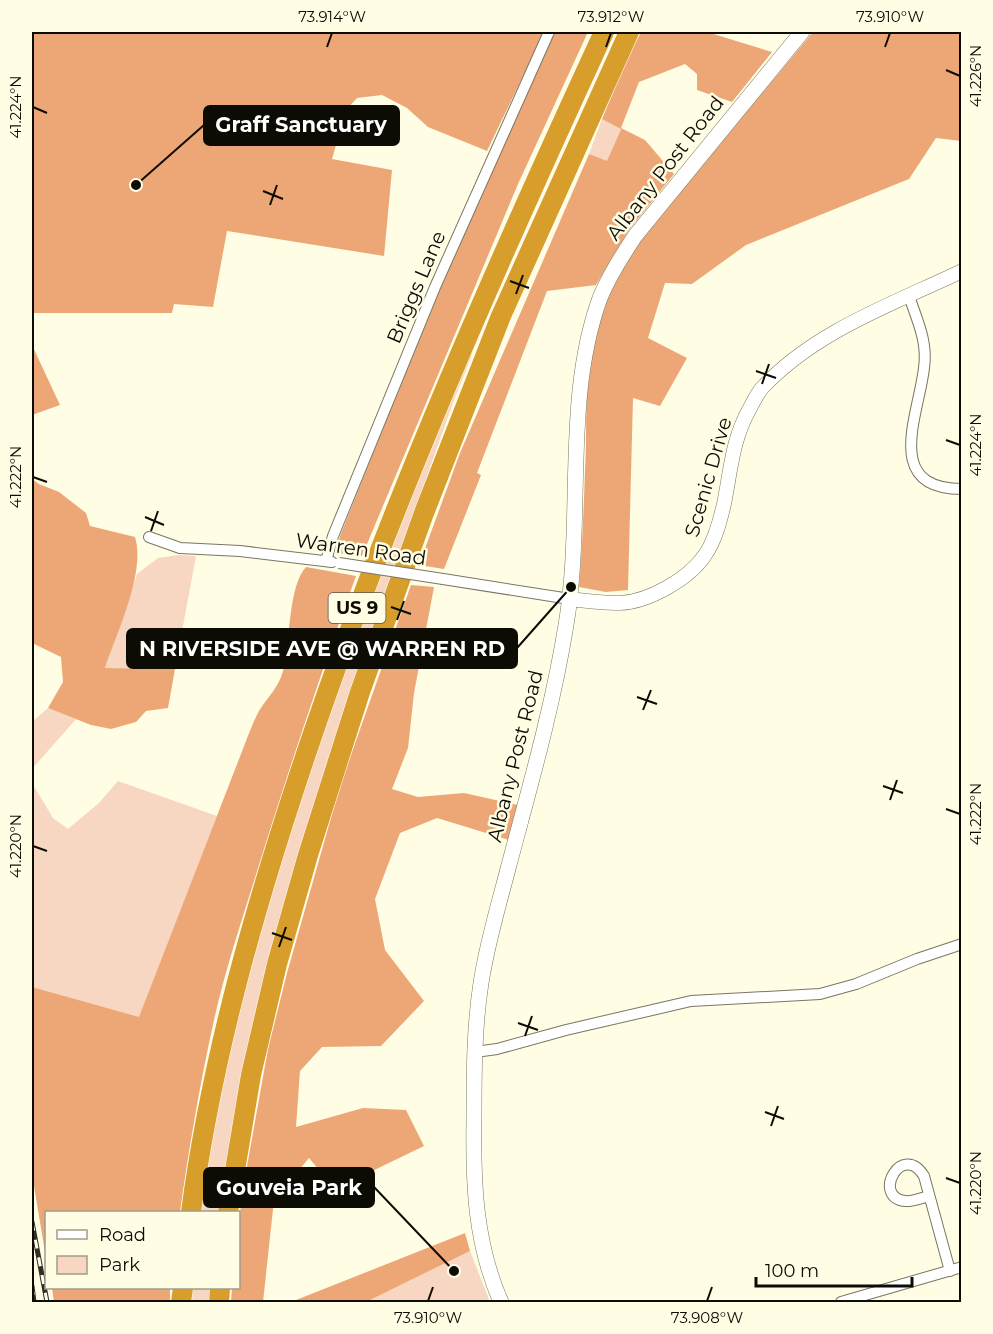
<svg xmlns="http://www.w3.org/2000/svg" width="993" height="1334" viewBox="0 0 993 1334" font-family="Montserrat,sans-serif">
	<rect width="100%" height="100%" fill="#fffde4"/>
	<g fill="#f7d7c1">
		<path d="M 602,119 L 621,128 L 607,162 L 589,154 Z"/>
		<path d="M 468,353 L 472,355 L 454,400 L 374,625 L 221,1212 L 198,1212 L 215,1109 L 254,945 L 322,727 Z"/>
		<path d="M 179,555 L 196,556 L 175,669 L 105,668 L 137,574 L 158,558 Z"/>
		<path d="M 48,708 L 76,719 L 32,769 L 32,722 Z"/>
		<path d="M 118,781 L 217,816 L 139,1018 L 32,987 L 32,783 L 53,818 L 68,829 L 99,803 Z"/>
		<path d="M 470,1251 L 490,1302 L 366,1302 Z"/>
		<path d="M 190,1288 L 213,1288 L 212,1302 L 189,1302 Z"/>
	</g>
	<g fill="#eda777">
		<path d="M 32,32 L 544,32 L 487,151 L 428,127 L 407,108 L 382,95 L 357,98 L 346,110 L 332,159 L 392,170 L 384,256 L 227,231 L 213,307 L 174,304 L 172,313 L 32,313 Z"/>
		<path d="M 554,32 L 588,32 L 518,184 L 362,556 L 339,553 L 337,549 L 340,536 L 423,328 Z"/>
		<path d="M 641,32 L 707,32 L 772,52 L 732,102 L 697,90 L 697,74 L 685,64 L 639,82 L 621,128 L 645,140 L 674,174 L 629,230 L 596,285 L 547,291 L 477,473 L 481,475 L 444,569 L 419,565 L 460,453 L 589,154 L 607,161 L 621,129 L 602,119 L 626,61 Z"/>
		<path d="M 813,32 L 949,32 L 961,34 L 961,141 L 936,138 L 909,179 L 746,245 L 692,284 L 665,283 L 648,338 L 687,358 L 660,406 L 633,398 L 628,590 L 606,592 L 579,587 C 583,540 584,493 586,446 C 586,410 586,372 594,337 C 604,295 628,258 653,224 Z"/>
		<path d="M 32,345 L 60,405 L 32,415 Z"/>
		<path d="M 32,479 L 39,484 L 59,492 L 86,513 L 90,526 L 135,537 C 146,572 117,632 105,668 L 175,669 L 168,708 L 146,711 L 136,722 L 111,729 L 91,725 L 48,708 L 63,682 L 61,657 L 32,643 Z"/>
		<path d="M 306,567 L 356,576 C 323,667 293,757 264,849 C 247,905 227,962 214,1020 C 200,1083 189,1148 180,1212 L 46,1212 L 46,1258 L 32,1174 L 32,987 L 139,1017 L 246,741 C 250,731 254,720 259,711 C 268,696 278,689 283,671 C 290,645 288,586 306,567 Z"/>
		<path d="M 411,585 L 434,587 L 414,693 L 408,748 L 392,789 L 418,797 L 464,793 L 518,805 L 509,840 L 437,818 L 400,833 L 375,899 L 385,950 L 424,1001 L 381,1046 L 322,1047 L 300,1071 L 296,1127 L 363,1108 L 406,1110 L 424,1146 L 335,1189 L 309,1158 L 274,1200 L 263,1302 L 231,1302 L 232,1288 L 238,1288 L 239,1225 L 242,1194 L 268,1049 L 287,973 L 340,786 Z"/>
		<path d="M 465,1233 L 470,1251 L 366,1302 L 291,1302 Z"/>
		<path d="M 52,1288 L 170,1288 L 170,1302 L 54,1302 Z"/>
	</g>
	<g fill="none" stroke-linecap="round" stroke-linejoin="round">
		<g stroke="#787761" stroke-width="12">
			<g id="minor">
				<path d="M 909,296 C 917,320 928,342 924,368 C 919,414 882,489 962,489"/>
				<path d="M 149,537 L 180,548 L 240,551 L 332,562"/>
				<path d="M 326,561 L 333,536 L 435,287 L 549,32"/>
				<path d="M 443,579 L 570,599"/>
				<path d="M 475,1052 L 497,1049 L 566,1030 L 691,1001 L 820,994 L 856,984 L 917,959 L 962,944"/>
				<path d="M 929,1196 C 921,1198 912,1202 905,1201 C 871,1197 902,1141 924,1176 L 950,1271"/>
				<path d="M 841,1302 L 962,1267"/>
			</g>
		</g>
		<g stroke="#787761" stroke-width="15">
			<path id="tertiary" d="M 570,599 C 586,601 603,603 620,603 C 648,602 689,579 705,555 C 715,541 720,521 724,504 C 731,469 732,440 750,408 C 754,401 757,394 762,388 C 815,331 893,304 962,271"/>
		</g>
		<g stroke="#787761" stroke-width="16">
			<path id="secondary" d="M 501,1302 C 475,1243 473,1183 474,1120 C 474,1074 474,1028 481,983 C 487,943 499,904 509,865 C 530,786 553,706 566,625 C 584,519 563,399 600,298 C 609,276 622,256 635,236 L 802,32"/>
		</g>
		<g stroke="#fff" stroke-width="21">
			<g id="motorway">
				<path d="M 191,1212 C 212,1054 257,899 308,748 C 391,503 496,266 604,32"/>
				<path d="M 228,1212 L 251,1075 L 277,964 L 308,855 L 360,692 L 424,513 L 501,316 L 629,32"/>
				<path d="M 181,1302 L 183,1288"/>
				<path d="M 219,1302 L 220,1288"/>
			</g>
		</g>
		<use href="#minor" stroke="#fff" stroke-width="10"/>
		<use href="#tertiary" stroke="#fff" stroke-width="14"/>
		<use href="#secondary" stroke="#fff" stroke-width="15"/>
		<use href="#motorway" stroke="#d89e2b" stroke-width="20"/>
		<g stroke="#2f2e25" stroke-width="5">
			<g id="rail">
				<path d="M 32,1222 L 47,1302"/>
				<path d="M 32,1286 L 34,1302"/>
			</g>
		</g>
		<use href="#rail" stroke="#fffde4" stroke-width="3" stroke-dasharray="9" stroke-linecap="butt"/>
		<g stroke="#787761" stroke-width="12" stroke-linecap="butt">
			<path id="minor-bridge" d="M 339,563 L 443,579"/>
		</g>
		<use href="#minor-bridge" stroke="#fff" stroke-width="10"/>
	</g>
	<path fill="none" stroke="#0c0c05" stroke-width="2" d="M 327,47 L 332,33M 606,47 L 611,33M 885,47 L 890,33M 946,70 L 960,76M 33,107 L 47,113M 263,191 L 283,199M 270,205 L 277,185M 510,281 L 529,288M 516,294 L 523,275M 756,371 L 776,378M 762,384 L 769,364M 946,440 L 960,445M 33,477 L 47,482M 145,517 L 164,525M 151,531 L 158,511M 391,607 L 411,614M 397,620 L 404,601M 637,697 L 657,704M 643,710 L 651,690M 883,786 L 903,793M 890,800 L 897,780M 946,809 L 960,814M 33,846 L 47,851M 272,933 L 292,940M 279,947 L 286,927M 518,1023 L 538,1030M 525,1036 L 532,1016M 765,1112 L 784,1119M 771,1126 L 778,1106M 946,1178 L 960,1183M 428,1301 L 433,1287M 707,1301 L 712,1287"/>
	<g text-anchor="middle" stroke-width="5" stroke-linejoin="round" paint-order="stroke">
		<rect fill="#fffde4" stroke="#555448" stroke-width="1.5" x="328.5" y="593" width="57" height="30" rx="4.5"/>
		<g font-size="18" font-weight="bold" fill="#0c0c05">
			<text x="357" y="614">US 9</text>
		</g>
		<g font-size="20" fill="#0c0c05" stroke="#fffde4">
			<text transform="translate(665 168) rotate(-52)" y="7">Albany Post Road</text>
			<text transform="translate(416 287) rotate(-67)" y="7">Briggs Lane</text>
			<text transform="translate(708 477) rotate(-74)" y="7">Scenic Drive</text>
			<text transform="translate(361 549) rotate(8)" y="7">Warren Road</text>
			<text transform="translate(515 756) rotate(-76)" y="7">Albany Post Road</text>
		</g>
	</g>
	<path fill="none" stroke="#0c0c05" stroke-width="2" d="M136 185L204 125M571 587L517 648M454 1271L374 1187"/>
	<g fill="#0c0c05" stroke="#fffde4" stroke-width="2">
		<circle cx="136" cy="185" r="6"/>
		<circle cx="571" cy="587" r="6"/>
		<circle cx="454" cy="1271" r="6"/>
	</g>
	<g fill="#0c0c05" stroke="#0c0c05" stroke-width="2">
		<rect x="204" y="106" width="195" height="39" rx="6"/>
		<rect x="127" y="629" width="390" height="39" rx="6"/>
		<rect x="204" y="1168" width="170" height="39" rx="6"/>
	</g>
	<g font-size="21" text-anchor="middle" font-weight="bold" fill="#fff">
		<text x="301" y="132">Graff Sanctuary</text>
		<text x="322" y="656">N RIVERSIDE AVE @ WARREN RD</text>
		<text x="289" y="1195">Gouveia Park</text>
	</g>
	<rect width="993" height="1334" fill="none" stroke="#fffde4" stroke-width="66"/>
	<rect x="45" y="1211" width="195" height="78" fill="#fffde4" stroke="#9e9d8b" stroke-width="1.5"/>
	<rect x="57" y="1230" width="30" height="9" fill="#ffffff" stroke="#9e9d8b" stroke-width="1.5"/>
	<text x="99" y="1241" font-size="18" fill="#0c0c05">Road</text>
	<rect x="57" y="1256" width="30" height="18" fill="#f7d7c1" stroke="#9e9d8b" stroke-width="1.5"/>
	<text x="99" y="1271" font-size="18" fill="#0c0c05">Park</text>
	<path d="M756 1277v9h156v-9" fill="none" stroke="#0c0c05" stroke-width="3"/>
	<text x="765" y="1277" font-size="18" fill="#0c0c05" stroke="#fffde4" stroke-width="4.5" paint-order="stroke">100 m</text>
	<rect x="33" y="33" width="927" height="1268" fill="none" stroke="#0c0c05" stroke-width="2"/>
	<g font-size="15" text-anchor="middle" fill="#0c0c05">
		<text x="332" y="22">73.914°W</text>
		<text x="611" y="22">73.912°W</text>
		<text x="890" y="22">73.910°W</text>
		<text transform="translate(976 76) rotate(-90)" y="5">41.226°N</text>
		<text transform="translate(16 107) rotate(-90)" y="5">41.224°N</text>
		<text transform="translate(976 445) rotate(-90)" y="5">41.224°N</text>
		<text transform="translate(16 477) rotate(-90)" y="5">41.222°N</text>
		<text transform="translate(976 814) rotate(-90)" y="5">41.222°N</text>
		<text transform="translate(16 846) rotate(-90)" y="5">41.220°N</text>
		<text transform="translate(976 1183) rotate(-90)" y="5">41.220°N</text>
		<text x="428" y="1323">73.910°W</text>
		<text x="707" y="1323">73.908°W</text>
	</g>
</svg>
